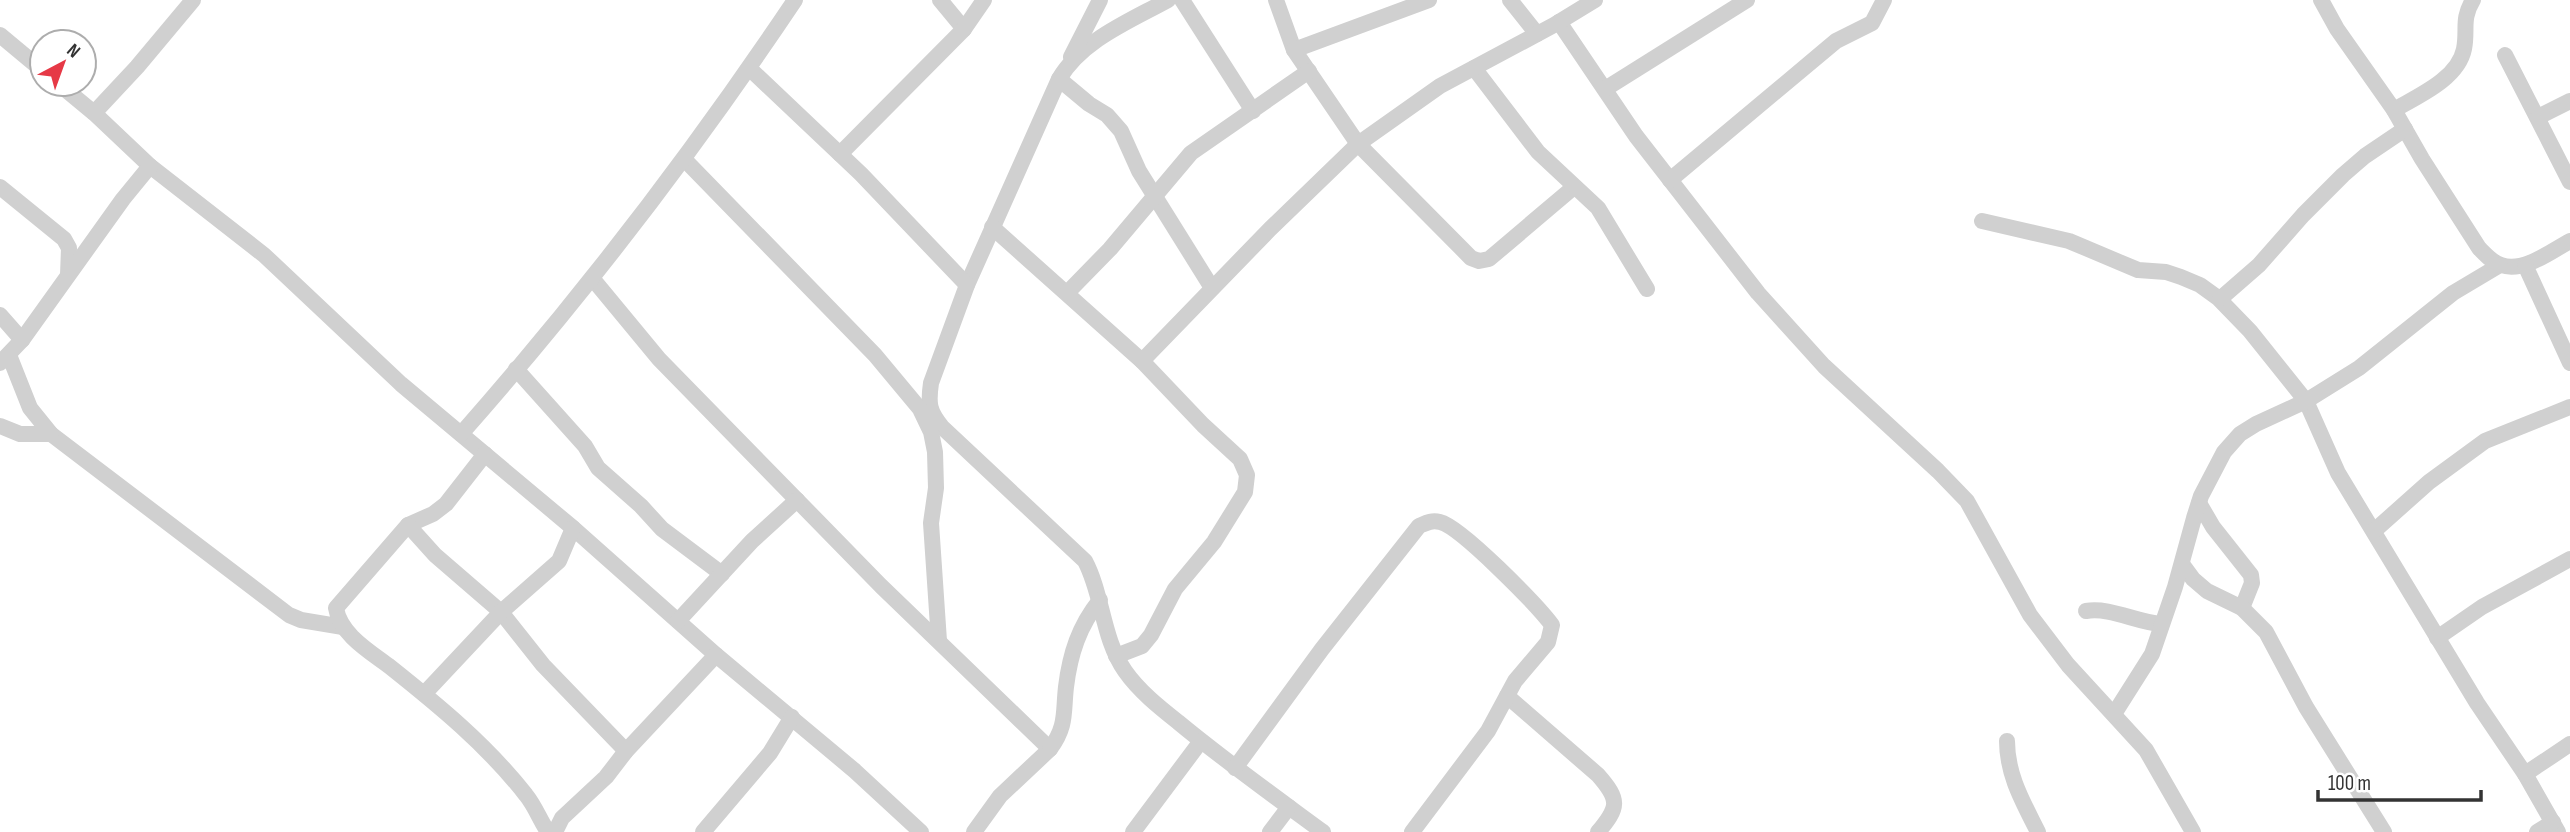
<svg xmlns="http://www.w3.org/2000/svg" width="2570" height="832" viewBox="0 0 2570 832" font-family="'Sofia Sans Condensed',sans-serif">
	<rect width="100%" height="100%" fill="#fff"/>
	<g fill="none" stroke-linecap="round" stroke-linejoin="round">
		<g stroke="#d0d0d0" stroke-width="16">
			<path d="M 940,0 L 964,29"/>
			<path d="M 1168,0 C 1130,21 1082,40 1059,79 L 967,285 L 931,383 C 928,404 929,411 942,427 L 1085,561 C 1103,595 1102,638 1125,671 C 1139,691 1159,707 1178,722 C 1225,761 1274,796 1323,832"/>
			<path d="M 1182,0 L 1253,111"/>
			<path d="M 1276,0 L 1294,50 L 1358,144 L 1471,258 L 1479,261 L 1489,259 L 1574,187"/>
			<path d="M 1510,0 L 1537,34"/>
			<path d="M 2321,0 L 2337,29 L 2394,110 L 2422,159 L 2479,248 C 2485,254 2493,263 2501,265 C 2524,273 2551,251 2570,241"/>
			<path d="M 1559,22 L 1636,136 L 1758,293 L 1824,366 L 1938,471 L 1967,501 L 2030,615 L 2068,665 L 2146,750 L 2193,832"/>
			<path d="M 0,35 L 42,70"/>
			<path d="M 1294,50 L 1429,0"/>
			<path d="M 2505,55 L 2570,182"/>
			<path d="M 1071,57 L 1100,0"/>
			<path d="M 749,68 L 861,174 L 967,285"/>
			<path d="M 1474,68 L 1538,152 L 1598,208 L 1647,289"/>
			<path d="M 1059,79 L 1089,104 L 1107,115 L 1121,131 L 1139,171 L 1212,288"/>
			<path d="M 59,84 L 94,113 L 150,166 L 264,255 L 401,384 L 573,528 L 716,655 L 855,771 L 921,832"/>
			<path d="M 1605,89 L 1747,0"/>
			<path d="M 2394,110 C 2418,96 2458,79 2464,49 C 2468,29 2461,20 2473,0"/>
			<path d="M 94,113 L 137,67 L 193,0"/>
			<path d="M 2538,117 L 2570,101"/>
			<path d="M 840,154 L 964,29 L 984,0"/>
			<path d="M 684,159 L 875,355 L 920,409 L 931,432 L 935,452 L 936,488 L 931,523 L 939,641"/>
			<path d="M 1670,180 L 1836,41 L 1872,23 L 1884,0"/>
			<path d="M 0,187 L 64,239 L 69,248 L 68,275"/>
			<path d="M 1982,221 L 2069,241 L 2138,270 L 2166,272 L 2181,277 L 2200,285 L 2218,298 L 2250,331 L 2306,401 L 2338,473 L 2477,703 L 2525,774 L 2558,832"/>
			<path d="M 992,227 L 1142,361 L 1270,229 L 1358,144 L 1440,86 L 1554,25 L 1595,0"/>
			<path d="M 2525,265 L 2570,363"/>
			<path d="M 592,278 L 659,359 L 881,586 L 1050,749 L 1000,796 L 974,832"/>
			<path d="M 1067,293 L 1110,249 L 1191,153 L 1309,71"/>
			<path d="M 2220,299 L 2259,265 L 2303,215 L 2343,175 L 2365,156 L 2405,129"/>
			<path d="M 0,315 L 22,340"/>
			<path d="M 9,355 L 30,408 L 51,434 L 289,615 L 301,620 L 343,627"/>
			<path d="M 0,363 L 22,340 L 123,199 L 150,166"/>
			<path d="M 516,369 L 585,446 L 598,468 L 641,506 L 662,529 L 722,574"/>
			<path d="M 0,426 L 20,434 L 51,434"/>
			<path d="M 461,434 C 582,297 693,152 795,0"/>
			<path d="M 485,454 L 446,504 L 433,514 L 408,525 L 336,608 C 340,634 369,651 389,666 C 438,705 487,745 526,795 C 535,806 540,820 548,832"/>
			<path d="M 2199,503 L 2213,527 L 2251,575 L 2252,583 L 2242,608"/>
			<path d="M 408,525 L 435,555 L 501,612 L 543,665 L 626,751"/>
			<path d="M 2374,531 L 2429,482 L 2485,441 L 2570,407"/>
			<path d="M 2182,564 L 2193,579 L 2207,591 L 2242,608 L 2266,632 L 2306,707 L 2384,832"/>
			<path d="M 2086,611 C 2110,607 2136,622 2161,624"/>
			<path d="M 678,621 L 752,541 L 797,500"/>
			<path d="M 2437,638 L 2482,607 L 2570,559"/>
			<path d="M 1116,656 L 1142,646 L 1151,635 L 1175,589 L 1214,542 L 1245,492 L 1247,475 L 1240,459 L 1203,425 L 1142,361"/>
			<path d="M 424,694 L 501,612 L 559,561 L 573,528"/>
			<path d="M 1507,696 L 1598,775 C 1620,800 1619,807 1598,832"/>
			<path d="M 2114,714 L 2152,654 L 2175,587 L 2194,518 L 2201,496 L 2224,452 L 2240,434 L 2256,424 L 2306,401 L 2359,368 L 2453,293 L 2500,265"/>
			<path d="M 2007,741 C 2007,775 2023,802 2038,832"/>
			<path d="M 1050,749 C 1067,726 1063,713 1066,687 C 1070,654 1079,626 1100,600"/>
			<path d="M 1235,768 L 1322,649 L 1419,526 C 1426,523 1431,520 1440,522 C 1461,527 1537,605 1552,625 L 1548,642 L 1515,681 L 1488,731 L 1412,832"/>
			<path d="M 2525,774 L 2570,744"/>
			<path d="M 555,832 L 562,818 L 606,777 L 626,751 L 716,655"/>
			<path d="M 703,832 L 770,753 L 792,717"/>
			<path d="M 1133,832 L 1201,741"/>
			<path d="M 1270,832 L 1289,807"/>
			<path d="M 2537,832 L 2553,822"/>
		</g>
	</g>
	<g transform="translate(63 63) rotate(41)"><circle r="33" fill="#ffffff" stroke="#adadad" stroke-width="2"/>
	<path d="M0-5L12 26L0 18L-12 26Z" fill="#e63946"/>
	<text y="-10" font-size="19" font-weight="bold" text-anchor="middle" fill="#333333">N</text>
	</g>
	<path d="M2318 790v10h163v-10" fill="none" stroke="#333333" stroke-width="3.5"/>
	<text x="2328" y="790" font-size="21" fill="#333333" stroke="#ffffff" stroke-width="5" paint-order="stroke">100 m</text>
</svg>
